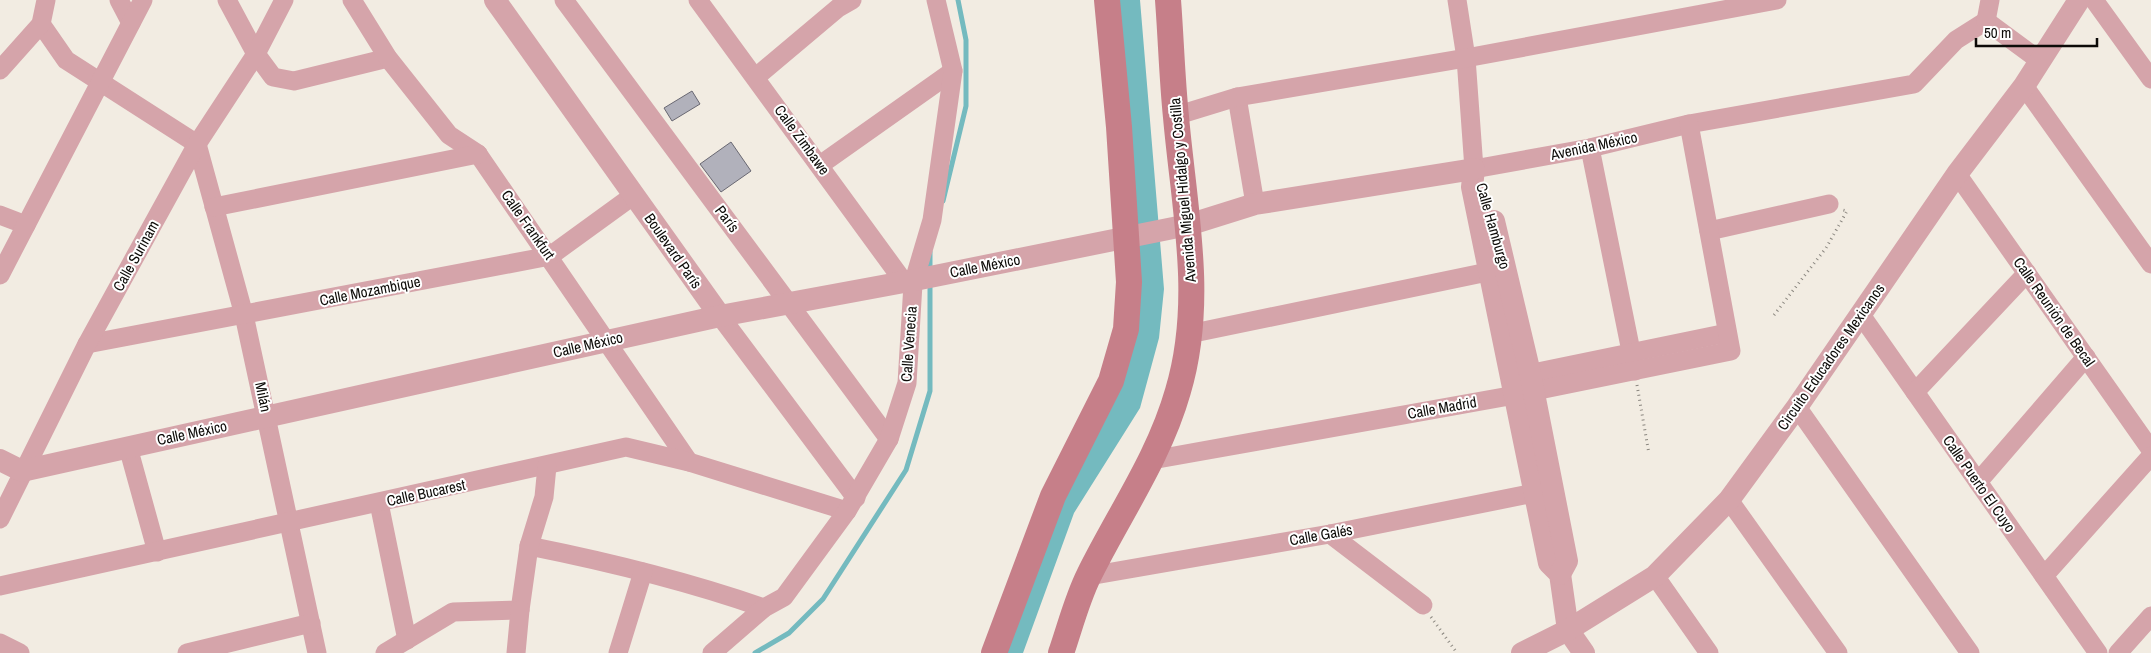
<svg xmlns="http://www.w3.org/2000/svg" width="2151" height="653" viewBox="0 0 2151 653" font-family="'Archivo Narrow',sans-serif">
	<rect width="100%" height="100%" fill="#f2ece2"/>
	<path fill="#74babf" d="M 1112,0 L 1140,0 L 1164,289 L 1159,338 L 1140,408 L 1074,513 L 1023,653 L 999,653 L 1123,362 Z"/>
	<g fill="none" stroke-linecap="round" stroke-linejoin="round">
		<g stroke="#74babf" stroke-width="5">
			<path d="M 943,201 L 966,106 L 966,40 L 958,0"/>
			<path d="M 930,271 L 930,252"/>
			<path d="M 755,653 L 789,633 L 823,599 L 906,470 L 930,391 L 930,282"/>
		</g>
	</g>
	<g fill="#b1b1bb" stroke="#696872">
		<path d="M 692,91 L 700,104 L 672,121 L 664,108 Z"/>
		<path d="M 731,142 L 751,171 L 721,192 L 700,164 Z"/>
	</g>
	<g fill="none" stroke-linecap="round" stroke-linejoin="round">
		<g stroke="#8a867f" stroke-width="3" stroke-dasharray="1 4" stroke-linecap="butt">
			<path d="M 1774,315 L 1826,248 L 1847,211 L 1843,210"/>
			<path d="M 1637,385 L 1649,454"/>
			<path d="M 1431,617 L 1457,653"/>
		</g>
		<g stroke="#d5a4aa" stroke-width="19">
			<path d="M 119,0 L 131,23"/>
			<path d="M 227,0 L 256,54 L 273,77 L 294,81 L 388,58"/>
			<path d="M 352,0 L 388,58 L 449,135 L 478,154 L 689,462"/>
			<path d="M 564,0 L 889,439"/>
			<path d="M 698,0 L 904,282"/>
			<path d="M 1457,0 L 1466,58 L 1474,169 L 1590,148 L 1689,124 L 1914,84 L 1956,40 L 1986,21"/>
			<path d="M 2094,0 L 2151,79"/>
			<path d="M 1986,21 L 2039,60"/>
			<path d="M 1986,21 L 1990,0"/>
			<path d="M 41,24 L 66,60 L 197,144"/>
			<path d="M 0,70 L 41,24 L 46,0"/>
			<path d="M 756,77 L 838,8 L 852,0"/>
			<path d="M 2024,86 L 2151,264"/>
			<path d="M 1237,97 L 1255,204"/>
			<path d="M 1175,116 L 1237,97 L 1466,58 L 1777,0"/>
			<path d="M 197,144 L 244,315 L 317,653"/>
			<path d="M 1590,148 L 1635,371"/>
			<path d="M 820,165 L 953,71"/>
			<path d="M 1957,174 L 2151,450"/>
			<path d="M 214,207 L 478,154"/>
			<path d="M 0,215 L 26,225"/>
			<path d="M 1709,231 L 1829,204"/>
			<path d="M 0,275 L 143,0"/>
			<path d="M 1861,315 L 2098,653"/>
			<path d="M 720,316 L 856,498"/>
			<path d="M 1189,334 L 1502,269"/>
			<path d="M 87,344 L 550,256 L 634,195"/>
			<path d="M 1517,380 L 1528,374 L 1727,333"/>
			<path d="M 1915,392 L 2027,273"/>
			<path d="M 1797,407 L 1970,653"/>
			<path d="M 128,447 L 157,552"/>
			<path d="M 1152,460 L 1515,395 L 1731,351 L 1689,124"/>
			<path d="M 1978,482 L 2086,357"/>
			<path d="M 1729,500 L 1838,653"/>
			<path d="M 379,503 L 407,640"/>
			<path d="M 0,519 L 87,344 L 197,144 L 256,54 L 284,0"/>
			<path d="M 1330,534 L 1423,605"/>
			<path d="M 529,546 C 609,562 687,581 764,608"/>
			<path d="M 1089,576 L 1330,534 L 1549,490"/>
			<path d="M 1655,576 L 1709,653"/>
			<path d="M 2044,576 L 2151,456"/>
			<path d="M 0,586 L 626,447 L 689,462 L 847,511"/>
			<path d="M 0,643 L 20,653"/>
			<path d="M 187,653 L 311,623"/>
			<path d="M 385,653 L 453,612 L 520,610 L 529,546 L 544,497 L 547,466"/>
			<path d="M 516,653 L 520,610"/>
			<path d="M 618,653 L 643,572"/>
			<path d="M 712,653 L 764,608 L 784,597 L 847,511 L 889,439 L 907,383 L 913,284 L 932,220 L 953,71 L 936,0"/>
			<path d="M 2118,653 L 2151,616"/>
		</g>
		<g stroke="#d5a4aa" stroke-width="22">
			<path d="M 495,0 L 720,316"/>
			<path d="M 1474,169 L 1472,187 L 1549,563 L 1560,574 L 1568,630 L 1584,653"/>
			<path d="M 1494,221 L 1530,373 L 1567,561 L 1560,574"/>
			<path d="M 0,460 L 22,471 L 720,316 L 920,279 L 1188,225 L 1255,204 L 1474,169"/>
			<path d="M 1522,653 L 1568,630 L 1655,576 L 1729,500 L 1797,407 L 1957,174 L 2024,86 L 2079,0"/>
		</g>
		<g stroke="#c67f89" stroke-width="26">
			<path d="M 994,653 L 1053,496 L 1111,381 L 1126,329 L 1129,282 L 1119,127 L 1107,0"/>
			<path d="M 1061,653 C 1070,627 1077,599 1089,575 C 1119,514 1159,458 1178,391 C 1205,301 1184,208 1176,117 C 1172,78 1171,39 1168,0"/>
		</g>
	</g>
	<g text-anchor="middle" stroke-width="4" stroke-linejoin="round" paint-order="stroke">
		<g font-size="15" fill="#0d0b08" stroke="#fff">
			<text transform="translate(802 140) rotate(54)" y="5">Calle Zimbawe</text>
			<text transform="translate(1594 146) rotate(-12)" y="5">Avenida México</text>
			<text transform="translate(1183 190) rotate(-95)" y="5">Avenida Miguel Hidalgo y Costilla</text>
			<text transform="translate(727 219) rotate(53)" y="5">París</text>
			<text transform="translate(528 225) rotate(55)" y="5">Calle Frankfurt</text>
			<text transform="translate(1493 226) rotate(74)" y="5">Calle Hamburgo</text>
			<text transform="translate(673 251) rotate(55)" y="5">Boulevard París</text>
			<text transform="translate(136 256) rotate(-61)" y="5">Calle Surinam</text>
			<text transform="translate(985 266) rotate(-11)" y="5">Calle México</text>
			<text transform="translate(370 291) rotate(-11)" y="5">Calle Mozambique</text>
			<text transform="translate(2054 312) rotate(55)" y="5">Calle Reunión de Becal</text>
			<text transform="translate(909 344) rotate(-86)" y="5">Calle Venecia</text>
			<text transform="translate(588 345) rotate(-13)" y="5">Calle México</text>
			<text transform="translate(1831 357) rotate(-55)" y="5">Circuito Educadores Mexicanos</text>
			<text transform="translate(263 397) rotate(78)" y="5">Milán</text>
			<text transform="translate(1442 408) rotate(-10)" y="5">Calle Madrid</text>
			<text transform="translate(192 433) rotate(-12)" y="5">Calle México</text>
			<text transform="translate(1979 484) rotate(55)" y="5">Calle Puerto El Cuyo</text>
			<text transform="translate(426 493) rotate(-12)" y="5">Calle Bucarest</text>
			<text transform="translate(1321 535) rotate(-10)" y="5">Calle Galés</text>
		</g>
	</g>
	<path d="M1976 38v8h121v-8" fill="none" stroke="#0d0b08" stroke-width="2.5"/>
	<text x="1984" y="38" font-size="15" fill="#0d0b08" stroke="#ffffff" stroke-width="4" paint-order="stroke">50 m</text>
</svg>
